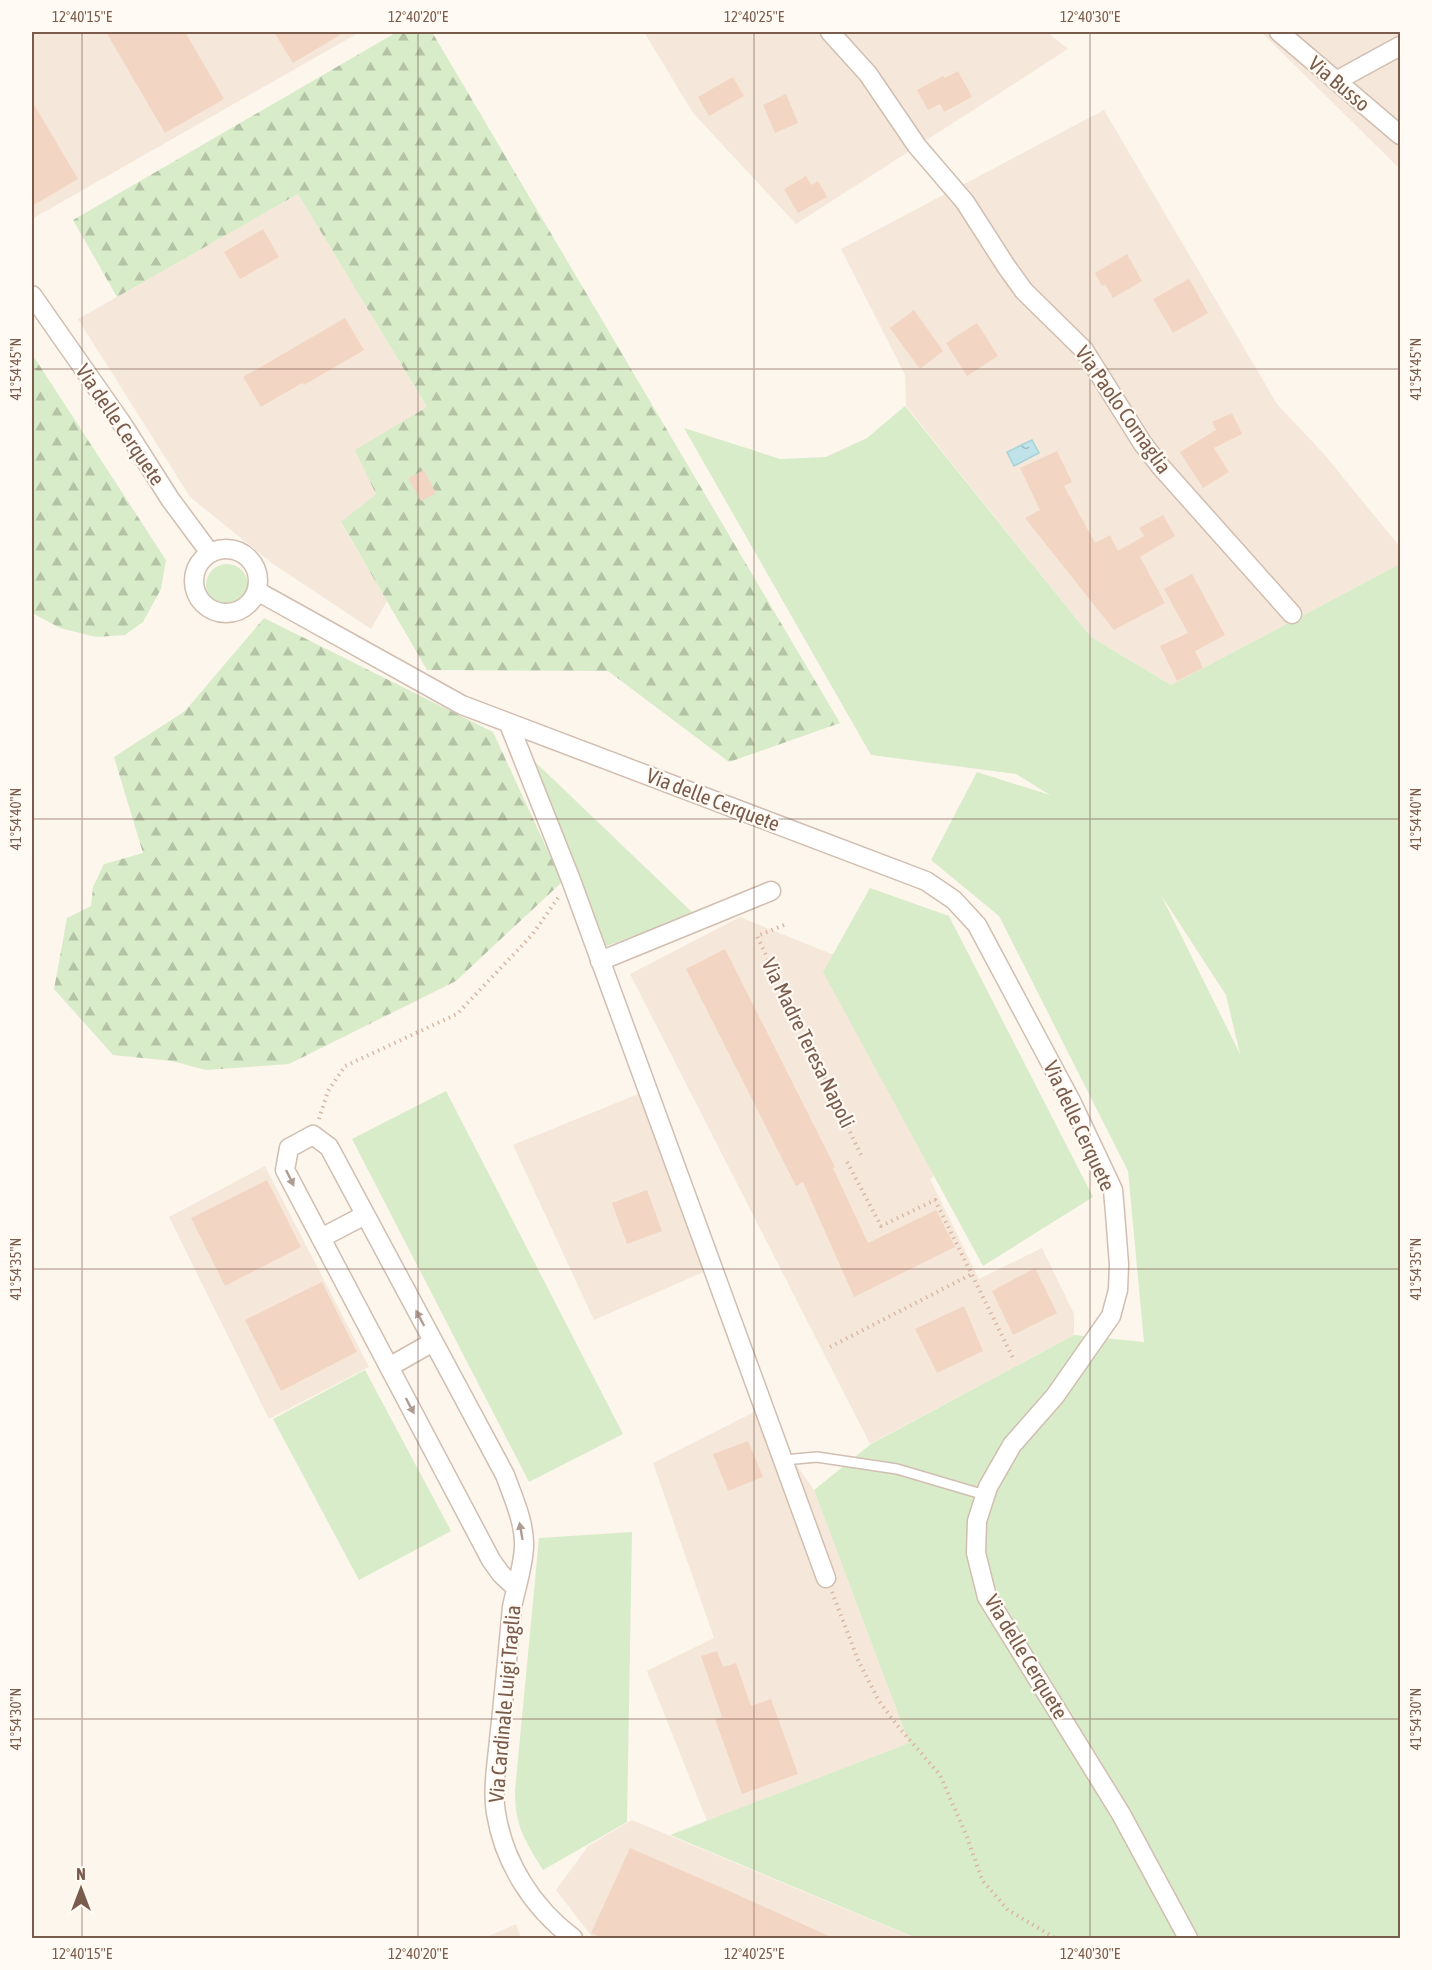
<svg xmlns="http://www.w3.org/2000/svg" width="1432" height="1970" viewBox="0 0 1432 1970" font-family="'Asap Condensed',sans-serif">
	<defs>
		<pattern id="forest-firs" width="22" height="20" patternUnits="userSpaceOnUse" patternTransform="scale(1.5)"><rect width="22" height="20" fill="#d8ecc9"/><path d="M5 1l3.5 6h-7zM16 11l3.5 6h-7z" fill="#b4c2a5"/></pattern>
		<pattern id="water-ripples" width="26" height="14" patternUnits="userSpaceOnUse" patternTransform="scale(1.5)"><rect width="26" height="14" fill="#bfe3e8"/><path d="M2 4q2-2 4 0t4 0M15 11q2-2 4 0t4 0" fill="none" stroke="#a0bbbe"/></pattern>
	</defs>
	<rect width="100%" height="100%" fill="#fdf6ec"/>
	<g fill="#f5e8da">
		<path d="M 32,32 L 360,32 L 32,219 Z"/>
		<path d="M 644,32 L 1047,32 L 1068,49 L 796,224 L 693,113 Z"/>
		<path d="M 1261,32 L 1400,32 L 1400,169 Z"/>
		<path d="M 1104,110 L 1277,404 L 1324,454 L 1400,547 L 1400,564 L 1171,685 L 1091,637 L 906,406 L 905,375 L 841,249 Z"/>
		<path d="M 298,194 L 427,407 L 376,494 L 341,523 L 387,601 L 371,629 L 273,564 L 190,497 L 78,319 Z"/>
		<path d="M 740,917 L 839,957 L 955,1162 L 930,1179 L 979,1279 L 1042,1248 L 1074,1314 L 1074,1335 L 870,1444 L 630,974 Z"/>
		<path d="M 643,1092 L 706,1271 L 594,1320 L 513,1145 Z"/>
		<path d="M 265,1166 L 369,1367 L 269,1419 L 169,1217 Z"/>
		<path d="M 758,1410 L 814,1490 L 909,1743 L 707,1821 L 647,1671 L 714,1638 L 653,1463 Z"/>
		<path d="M 632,1820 L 915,1938 L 593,1938 L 556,1890 L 588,1846 Z"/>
		<path d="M 516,1924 L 521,1938 L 484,1938 Z"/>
	</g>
	<g fill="#d8ecc9" fill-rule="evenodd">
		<path d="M 905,406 L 1091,637 L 1171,685 L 1400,564 L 1400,1938 L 916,1938 L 670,1835 L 909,1743 L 814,1490 L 871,1444 L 1074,1335 L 1144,1342 L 1128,1171 L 999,916 L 931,860 L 977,772 L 1050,795 L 1016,774 L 871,755 L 684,428 L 780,459 L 826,457 L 867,438 ZM 1161,895 L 1226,995 L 1240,1054 Z"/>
		<circle cx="227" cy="585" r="21"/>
		<path d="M 530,757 L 694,914 L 604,947 Z"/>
		<path d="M 870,888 L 949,916 L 1093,1197 L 983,1266 L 823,972 Z"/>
		<path d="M 446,1091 L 623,1434 L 529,1482 L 352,1139 Z"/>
		<path d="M 365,1370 L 451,1531 L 359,1580 L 273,1419 Z"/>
		<path d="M 632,1532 L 627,1822 L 543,1870 C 525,1840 515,1827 515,1791 L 539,1538 Z"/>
	</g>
	<g fill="url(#forest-firs)">
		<path d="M 397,32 L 432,32 L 840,723 L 729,762 L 608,671 L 427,670 L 341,522 L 376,494 L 355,450 L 427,407 L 298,194 L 117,297 L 73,220 Z"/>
		<path d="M 32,354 L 166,560 L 161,589 L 143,622 L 125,635 L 96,637 L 60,628 L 32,613 Z"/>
		<path d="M 264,618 L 493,732 L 562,882 L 456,981 L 289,1064 L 206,1070 L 172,1061 L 113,1055 L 54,989 L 67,918 L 91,906 L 93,887 L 104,864 L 143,853 L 114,757 L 185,711 Z"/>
	</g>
	<path fill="url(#water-ripples)" stroke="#a5d3da" stroke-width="1.5" d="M 1032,440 L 1039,453 L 1014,466 L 1007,452 Z"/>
	<g fill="#f3d5c3">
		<path d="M 106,32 L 185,32 L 224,99 L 165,133 Z"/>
		<path d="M 274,32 L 345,32 L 293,63 Z"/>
		<path d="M 958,71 L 972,97 L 944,112 L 940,104 L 928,110 L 917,90 L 943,76 L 945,78 Z"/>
		<path d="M 733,77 L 744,96 L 709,116 L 698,97 Z"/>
		<path d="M 786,94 L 798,123 L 775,133 L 763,105 Z"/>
		<path d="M 32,101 L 78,179 L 32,206 Z"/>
		<path d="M 806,176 L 811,185 L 818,181 L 827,197 L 798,213 L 784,189 Z"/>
		<path d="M 263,229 L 279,257 L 240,279 L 224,252 Z"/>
		<path d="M 1127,254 L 1142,281 L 1113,298 L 1105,284 L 1102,286 L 1095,273 Z"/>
		<path d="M 1189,279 L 1208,313 L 1173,333 L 1153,299 Z"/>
		<path d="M 914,310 L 943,351 L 920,369 L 890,328 Z"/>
		<path d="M 345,318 L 364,350 L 304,385 L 302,383 L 261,407 L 243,377 Z"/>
		<path d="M 977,323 L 998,356 L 967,376 L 946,343 Z"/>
		<path d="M 1232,413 L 1242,434 L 1214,448 L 1229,472 L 1203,488 L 1180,452 L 1216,430 L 1212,422 Z"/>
		<path d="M 1057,451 L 1072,482 L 1064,486 L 1095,543 L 1110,535 L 1118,551 L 1144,536 L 1139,528 L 1163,515 L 1175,536 L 1140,557 L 1165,603 L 1114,630 L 1025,518 L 1040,510 L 1020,468 Z"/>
		<path d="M 424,470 L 436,493 L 421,501 L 408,478 Z"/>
		<path d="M 1192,574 L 1225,635 L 1195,651 L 1203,668 L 1177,681 L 1160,646 L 1188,633 L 1164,589 Z"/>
		<path d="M 725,949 L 835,1167 L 833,1168 L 868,1243 L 936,1210 L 955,1247 L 854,1297 L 803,1182 L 796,1186 L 686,969 Z"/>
		<path d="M 267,1180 L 301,1247 L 225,1286 L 191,1218 Z"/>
		<path d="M 647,1190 L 662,1231 L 627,1244 L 612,1203 Z"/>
		<path d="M 1035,1268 L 1057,1313 L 1013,1335 L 992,1291 Z"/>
		<path d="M 322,1282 L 357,1352 L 281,1391 L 245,1320 Z"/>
		<path d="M 964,1306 L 983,1351 L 937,1373 L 915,1329 Z"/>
		<path d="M 748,1441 L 763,1477 L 728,1491 L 713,1454 Z"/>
		<path d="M 717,1651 L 723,1667 L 736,1663 L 751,1706 L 771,1699 L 798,1774 L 742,1794 L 715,1719 L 722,1717 L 701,1656 Z"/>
		<path d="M 630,1848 L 727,1890 L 833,1938 L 602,1938 L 591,1933 Z"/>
	</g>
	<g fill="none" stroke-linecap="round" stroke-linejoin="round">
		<g stroke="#d1beb0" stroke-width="12">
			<path id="lane" d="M 784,1460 L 817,1457 L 897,1469 L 985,1495"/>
		</g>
		<g stroke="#d1beb0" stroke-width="21">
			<g id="street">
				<path d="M 830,32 L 868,74 L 917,146 L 965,202 L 1006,266 L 1024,291 L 1084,350 L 1143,444 L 1161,467 L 1292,614"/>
				<path d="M 1279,32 L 1400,135"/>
				<path d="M 1336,81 L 1400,46"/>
				<path d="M 32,295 L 123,425 L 170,499 L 210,553"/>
				<circle cx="226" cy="581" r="32"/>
				<path d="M 257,591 L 462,705 L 926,881 L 954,900 L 977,925 L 1072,1103 L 1099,1160 L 1113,1190 L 1115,1213 L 1119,1264 L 1118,1290 L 1111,1316 L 1055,1396 L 1012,1445 L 988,1487 L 977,1521 L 976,1553 L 987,1597 L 1121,1814 L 1188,1938"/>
				<path d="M 509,724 L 571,880 L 826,1578"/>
				<path d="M 600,961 L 771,891"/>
				<path d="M 321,1238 L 365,1215"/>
				<path d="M 389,1367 L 433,1342"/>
				<path d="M 516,1588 L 501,1574 L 491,1560 L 285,1170 L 289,1148 L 313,1135 L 329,1147 L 505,1475 C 513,1497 525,1523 524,1547 C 523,1567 516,1588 512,1607 C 508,1651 504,1695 499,1740 C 497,1762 492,1791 496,1813 C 504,1863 533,1908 573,1938"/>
			</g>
		</g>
		<g stroke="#d9b8a5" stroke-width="4" stroke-dasharray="1.5 4.5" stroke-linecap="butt">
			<path d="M 784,925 L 757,936 L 861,1155"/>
			<path d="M 319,1119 L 328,1091 L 345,1066 L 457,1014 L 532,935 L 558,898"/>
			<path d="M 847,1162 L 881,1226 L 935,1200 L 1014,1360"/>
			<path d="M 830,1347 L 972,1274"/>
			<path d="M 832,1592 L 858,1660 L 879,1701 L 896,1724 L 940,1775 L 967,1837 L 982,1880 L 1008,1910 L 1055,1938"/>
		</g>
		<use href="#lane" stroke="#fff" stroke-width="9"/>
		<use href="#street" stroke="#fff" stroke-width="18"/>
	</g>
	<defs><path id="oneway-solid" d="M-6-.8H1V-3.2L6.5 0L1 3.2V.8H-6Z" transform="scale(1.5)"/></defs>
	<g fill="#af9d94">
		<use href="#oneway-solid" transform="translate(290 1178) rotate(64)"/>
		<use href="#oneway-solid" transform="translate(420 1318) rotate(-118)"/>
		<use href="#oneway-solid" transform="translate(410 1406) rotate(62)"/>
		<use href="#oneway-solid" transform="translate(521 1531) rotate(-100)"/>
	</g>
	<path fill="none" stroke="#7a5c4d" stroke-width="1.5" stroke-opacity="0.45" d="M 82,32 L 82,1938M 418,32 L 418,1938M 754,32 L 754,1938M 1090,32 L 1090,1938M 32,369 L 1400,369M 32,819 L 1400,819M 32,1269 L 1400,1269M 32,1719 L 1400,1719"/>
	<g text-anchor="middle" stroke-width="4.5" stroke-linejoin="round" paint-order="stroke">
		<g font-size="21" fill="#7a5c4d" stroke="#fffaf3">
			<text transform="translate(1339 84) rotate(40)" y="7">Via Busso</text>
			<text transform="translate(1123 410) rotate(55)" y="7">Via Paolo Cornaglia</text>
			<text transform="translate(120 425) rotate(56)" y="7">Via delle Cerquete</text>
			<text transform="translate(713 800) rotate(21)" y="7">Via delle Cerquete</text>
			<text transform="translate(808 1043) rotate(64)" y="7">Via Madre Teresa Napoli</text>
			<text transform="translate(1079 1126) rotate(65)" y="7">Via delle Cerquete</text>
			<text transform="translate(1026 1657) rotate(59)" y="7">Via delle Cerquete</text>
			<text transform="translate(505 1704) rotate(-85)" y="7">Via Cardinale Luigi Traglia</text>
		</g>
	</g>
	<rect width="1432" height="1970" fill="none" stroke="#fffaf3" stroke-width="66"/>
	<g transform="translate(81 1889)" stroke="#fffaf3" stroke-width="4.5" paint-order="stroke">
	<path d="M0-4.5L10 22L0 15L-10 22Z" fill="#7a5c4d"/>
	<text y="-9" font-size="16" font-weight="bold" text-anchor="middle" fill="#7a5c4d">N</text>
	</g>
	<rect x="33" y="33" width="1366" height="1904" fill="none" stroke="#7a5c4d" stroke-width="2"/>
	<g font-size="15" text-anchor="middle" fill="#7a5c4d">
		<text x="82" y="22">12°40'15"E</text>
		<text x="418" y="22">12°40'20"E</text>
		<text x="754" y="22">12°40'25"E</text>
		<text x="1090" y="22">12°40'30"E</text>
		<text transform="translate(16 369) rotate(-90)" y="5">41°54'45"N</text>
		<text transform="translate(1416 369) rotate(-90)" y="5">41°54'45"N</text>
		<text transform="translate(16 819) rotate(-90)" y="5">41°54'40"N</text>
		<text transform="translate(1416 819) rotate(-90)" y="5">41°54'40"N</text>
		<text transform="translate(16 1269) rotate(-90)" y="5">41°54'35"N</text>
		<text transform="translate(1416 1269) rotate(-90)" y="5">41°54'35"N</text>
		<text transform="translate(16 1719) rotate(-90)" y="5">41°54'30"N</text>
		<text transform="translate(1416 1719) rotate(-90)" y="5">41°54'30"N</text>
		<text x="82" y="1959">12°40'15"E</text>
		<text x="418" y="1959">12°40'20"E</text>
		<text x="754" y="1959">12°40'25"E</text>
		<text x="1090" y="1959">12°40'30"E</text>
	</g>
</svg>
